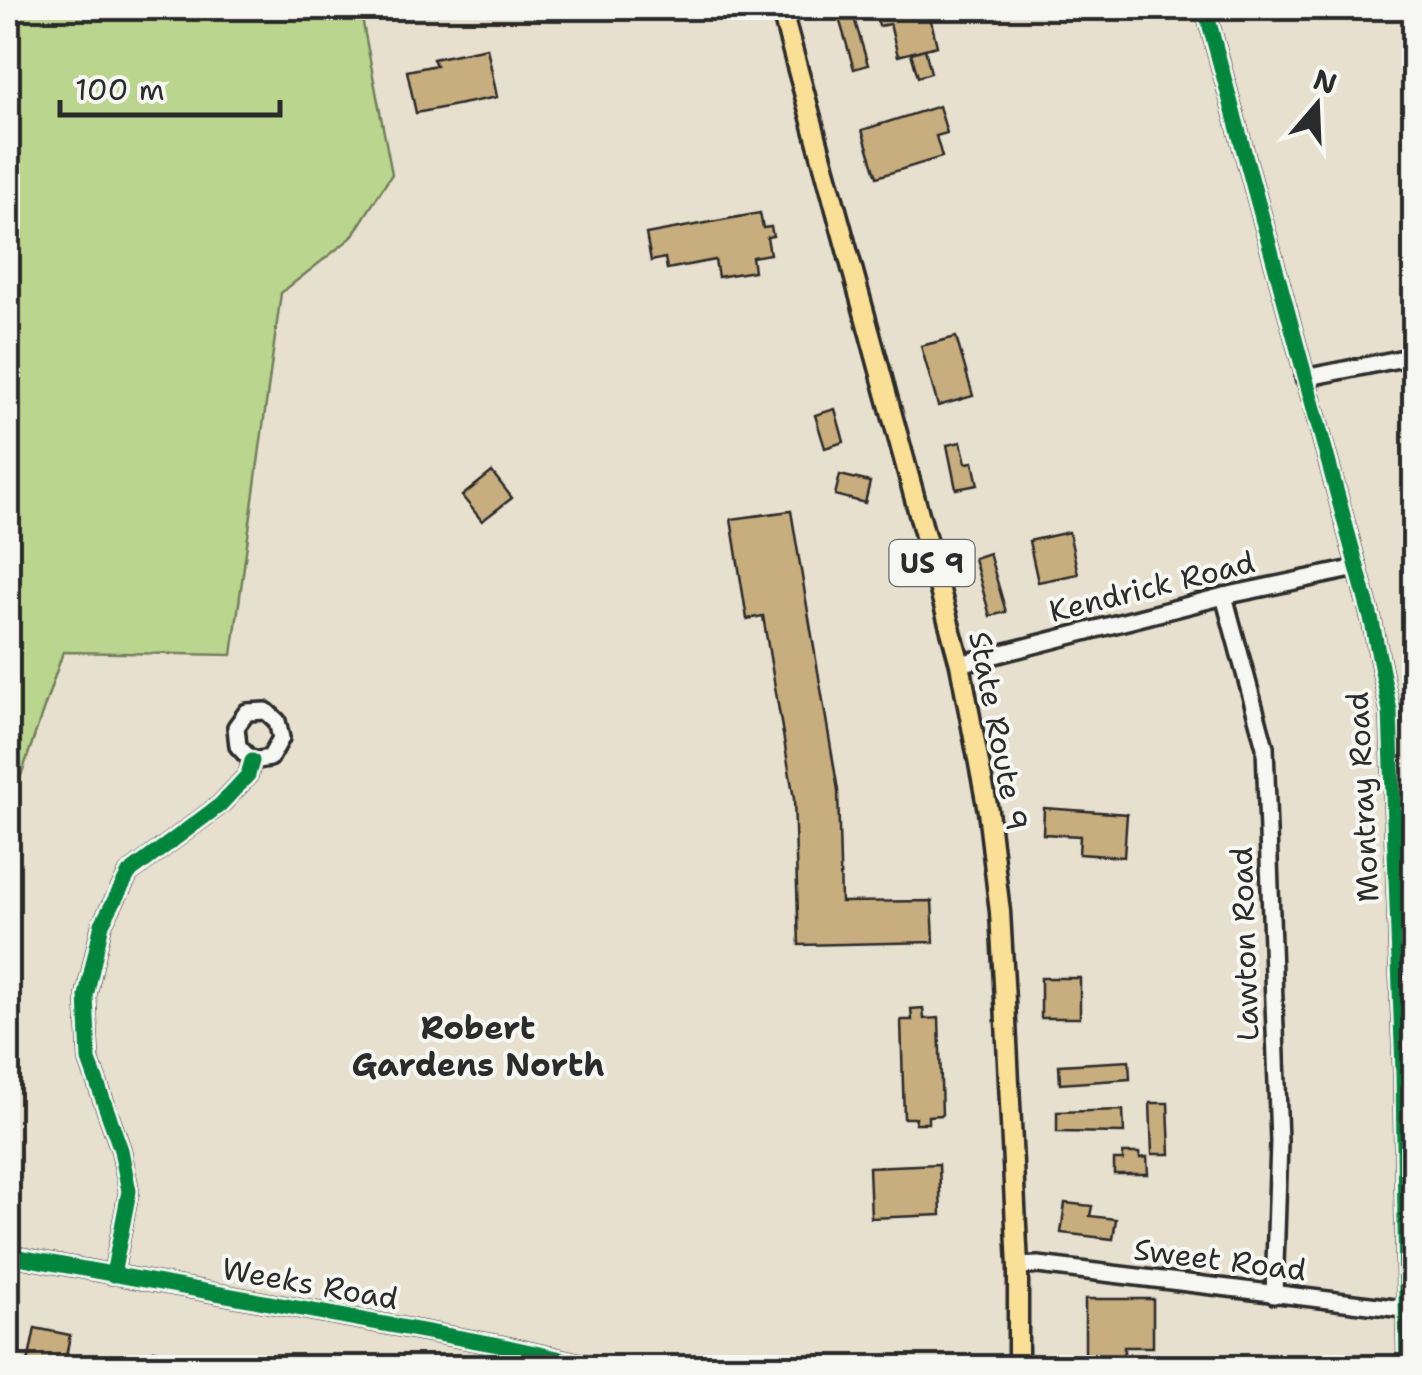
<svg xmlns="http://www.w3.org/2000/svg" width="1422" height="1375" viewBox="0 0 1422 1375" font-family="'Shantell Sans',sans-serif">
	<rect width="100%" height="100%" fill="#e8e0cf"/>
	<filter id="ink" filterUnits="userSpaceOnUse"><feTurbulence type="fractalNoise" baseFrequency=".01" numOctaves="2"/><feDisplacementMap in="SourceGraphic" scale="20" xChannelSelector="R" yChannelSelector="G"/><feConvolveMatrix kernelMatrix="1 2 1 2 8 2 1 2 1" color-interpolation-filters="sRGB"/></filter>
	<g filter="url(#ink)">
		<path fill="#bad58d" stroke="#72805c" stroke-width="2.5" d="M 8,8 L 360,8 L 392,174 L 351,238 L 281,293 L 232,655 L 63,652 L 8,814 Z"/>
		<g fill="#c8ad7e" stroke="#2b2b2b" stroke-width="2.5">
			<path d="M 836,8 L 851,8 L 868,65 L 854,69 Z"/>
			<path d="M 874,8 L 928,8 L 937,46 L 898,56 L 890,24 L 879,26 Z"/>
			<path d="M 487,48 L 497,97 L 416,113 L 407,71 L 436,65 L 433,59 Z"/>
			<path d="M 925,49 L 931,73 L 918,77 L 911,53 Z"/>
			<path d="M 939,106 L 947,133 L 936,136 L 942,157 L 877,177 L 862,130 Z"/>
			<path d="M 760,213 L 763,228 L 771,227 L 773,236 L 767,237 L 770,254 L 752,257 L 754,271 L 718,277 L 715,260 L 667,269 L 665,258 L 651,261 L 646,234 Z"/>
			<path d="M 956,337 L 973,396 L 938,406 L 921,346 Z"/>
			<path d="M 835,409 L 844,442 L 825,448 L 815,415 Z"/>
			<path d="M 961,442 L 966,463 L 973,462 L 978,485 L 956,489 L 947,445 Z"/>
			<path d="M 492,472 L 512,498 L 482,521 L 462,496 Z"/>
			<path d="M 840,475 L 870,482 L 865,503 L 835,495 Z"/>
			<path d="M 791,511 L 838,790 L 841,902 L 932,901 L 934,942 L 799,945 L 794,799 L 763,616 L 747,619 L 731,519 Z"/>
			<path d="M 1069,532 L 1078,574 L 1038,582 L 1029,541 Z"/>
			<path d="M 989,553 L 1006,612 L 990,616 L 974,558 Z"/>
			<path d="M 1044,808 L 1127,814 L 1124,857 L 1079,854 L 1080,836 L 1043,834 Z"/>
			<rect x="1041" y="978" width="39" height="40"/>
			<path d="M 923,1008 L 924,1019 L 939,1018 L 942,1115 L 928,1116 L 928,1123 L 915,1123 L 916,1118 L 904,1118 L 901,1020 L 912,1020 L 911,1009 Z"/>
			<path d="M 1129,1061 L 1130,1079 L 1060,1084 L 1059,1065 Z"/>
			<path d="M 1150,1103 L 1168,1103 L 1170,1154 L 1152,1154 Z"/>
			<path d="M 1123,1110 L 1124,1133 L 1057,1132 L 1057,1112 Z"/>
			<path d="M 1123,1153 L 1139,1153 L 1140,1158 L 1147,1157 L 1148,1174 L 1114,1174 L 1114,1160 L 1123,1160 Z"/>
			<path d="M 939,1164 L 941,1215 L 871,1218 L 869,1167 Z"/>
			<path d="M 1065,1203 L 1092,1206 L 1090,1216 L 1116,1219 L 1113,1239 L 1061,1233 Z"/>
			<path d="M 1085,1299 L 1153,1299 L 1153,1347 L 1124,1347 L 1124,1356 L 1085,1356 Z"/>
			<path d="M 35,1328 L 70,1335 L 64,1368 L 27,1368 Z"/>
			<path d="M 154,1350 L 183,1356 L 181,1368 L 151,1368 Z"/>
		</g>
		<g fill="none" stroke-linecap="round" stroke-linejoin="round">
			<g stroke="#2b2b2b" stroke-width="22">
				<g id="minor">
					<path d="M 1205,8 L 1372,622 L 1390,711 L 1403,1072 L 1407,1368"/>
					<path d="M 1304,378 L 1414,356"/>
					<path d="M 1224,596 L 1265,747 L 1279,1142 L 1274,1295"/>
					<path d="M 960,664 L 1224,596 L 1357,568"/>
					<path d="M 266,711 L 277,721 L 281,738 L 270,758 L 252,761 L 238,746 L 236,727 L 247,712 Z"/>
					<path d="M 8,1255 L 499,1345 L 602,1368"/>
					<path d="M 1018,1266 L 1038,1265 L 1411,1310"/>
					<path d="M 113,1275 L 129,1191 L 121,1150 L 89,1060 L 86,996 L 102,924 L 129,873 L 220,805 L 248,775 L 252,761"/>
				</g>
			</g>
			<g stroke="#2b2b2b" stroke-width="25">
				<path id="major" d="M 781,8 L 960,664 L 988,811 L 1000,912 L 1005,1001 L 1018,1266 L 1018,1368"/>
			</g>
			<use href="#minor" stroke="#f6f6f2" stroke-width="15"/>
			<use href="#major" stroke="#fadf96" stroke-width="18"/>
			<g stroke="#f6f6f2" stroke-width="21">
				<g id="cycleway">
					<path d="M 1205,8 L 1372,622 L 1390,711 L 1403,1072 L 1407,1368"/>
					<path d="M 8,1255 L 499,1345 L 602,1368"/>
					<path d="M 113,1275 L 129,1191 L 121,1150 L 89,1060 L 86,996 L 102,924 L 129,873 L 220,805 L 248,775 L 252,761"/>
				</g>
			</g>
			<use href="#cycleway" stroke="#00873e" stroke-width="15"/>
		</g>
	</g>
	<g text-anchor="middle" stroke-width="8" stroke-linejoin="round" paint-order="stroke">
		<rect fill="#f6f6f2" stroke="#686867" stroke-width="2.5" x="889.5" y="540" width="85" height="46" rx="8"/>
		<g font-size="28" font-weight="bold" fill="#2b2b2b">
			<text x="932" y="573">US 9</text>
		</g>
		<g font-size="30" fill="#2b2b2b" stroke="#f6f6f2">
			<text transform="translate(1152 587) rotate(-14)" y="10">Kendrick Road</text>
			<text transform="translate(998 731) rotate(79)" y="10">State Route 9</text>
			<text transform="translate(1363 797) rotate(-93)" y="10">Montray Road</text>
			<text transform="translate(1245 944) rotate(-92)" y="10">Lawton Road</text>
			<text transform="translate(1220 1260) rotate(7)" y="10">Sweet Road</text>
			<text transform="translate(310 1284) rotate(10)" y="10">Weeks Road</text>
		</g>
		<g font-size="32" font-weight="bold" fill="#2b2b2b" stroke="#f6f6f2">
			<text x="478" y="1039">Robert<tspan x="478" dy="37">Gardens North</tspan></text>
		</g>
	</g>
	<rect width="1422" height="1375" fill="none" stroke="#f6f6f2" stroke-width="40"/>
	<rect x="20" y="20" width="1382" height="1335" fill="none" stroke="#2b2b2b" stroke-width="4" filter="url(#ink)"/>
	<g transform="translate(1317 105) rotate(19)" stroke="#f6f6f2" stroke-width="8" paint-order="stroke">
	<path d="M0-8L18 38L0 25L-18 38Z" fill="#2b2b2b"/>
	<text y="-15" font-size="28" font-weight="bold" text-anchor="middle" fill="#2b2b2b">N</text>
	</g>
	<path d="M60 100v15h220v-15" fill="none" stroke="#2b2b2b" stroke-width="5"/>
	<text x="75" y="100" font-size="30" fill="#2b2b2b" stroke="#f6f6f2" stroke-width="8" paint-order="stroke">100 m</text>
</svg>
